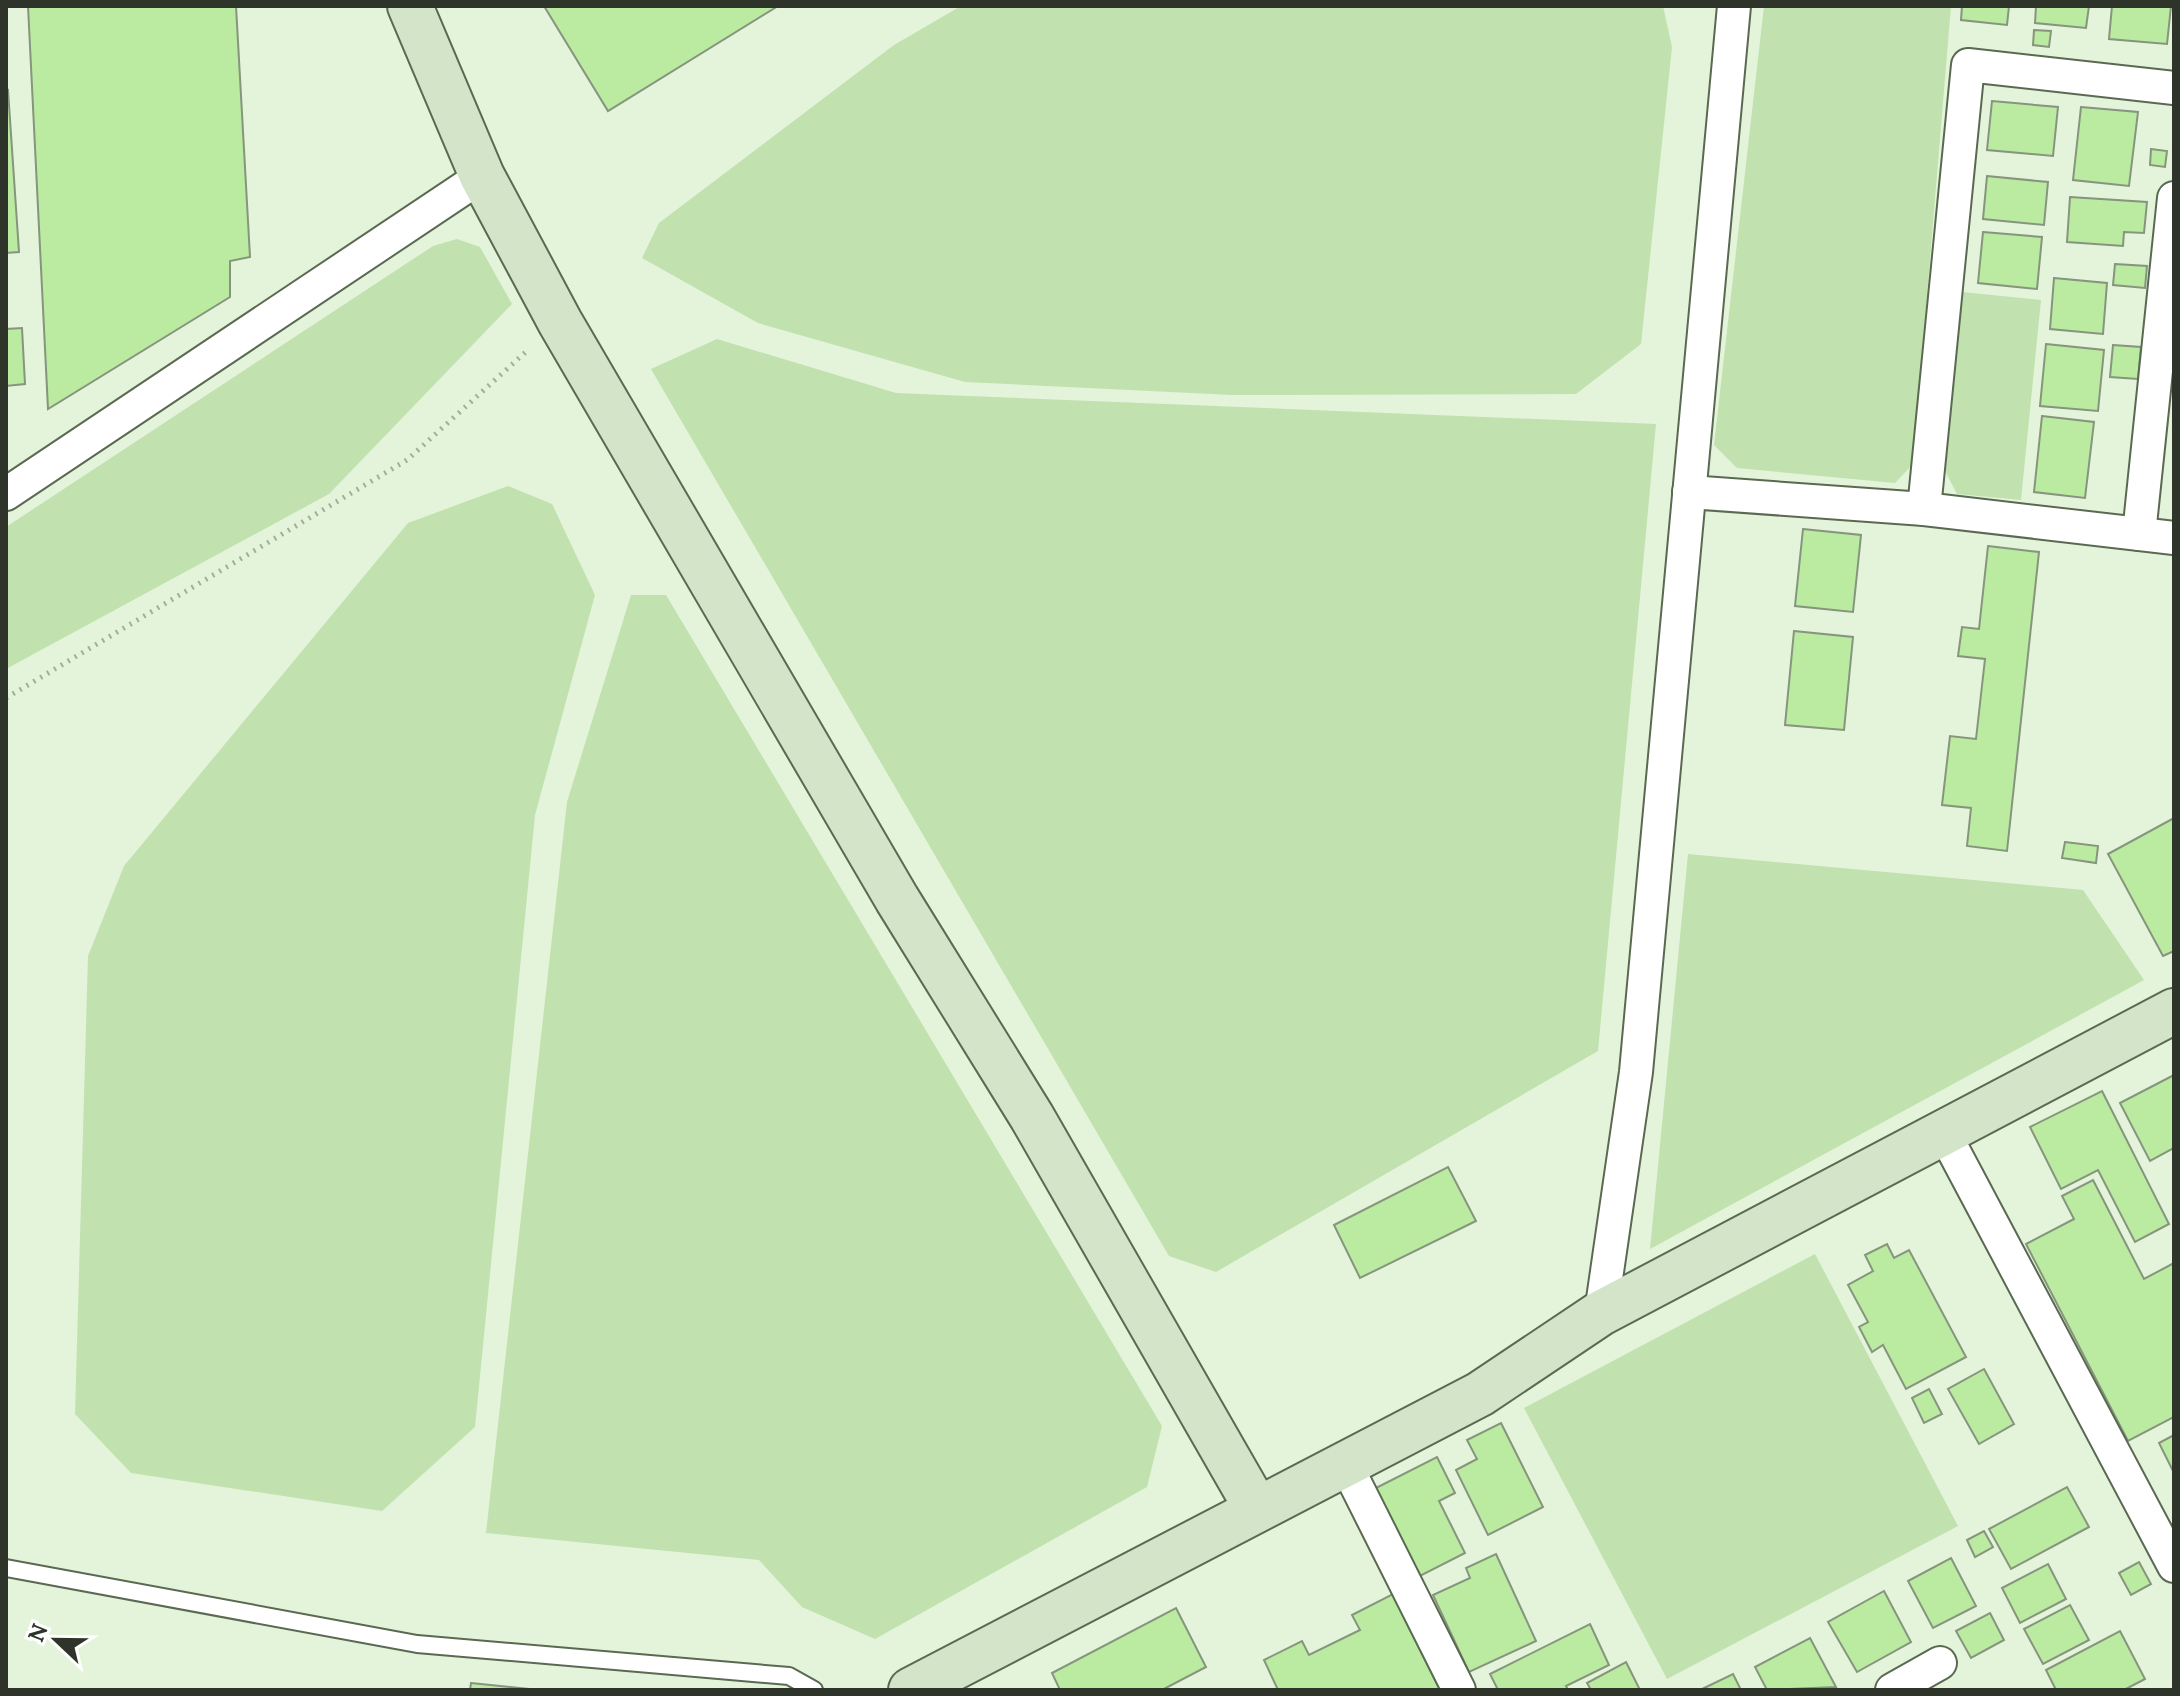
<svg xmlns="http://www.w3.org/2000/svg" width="2180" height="1696" viewBox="0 0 2180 1696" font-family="Lora,serif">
	<rect width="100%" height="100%" fill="#e3f4da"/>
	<g fill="#c1e1af">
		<path d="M 961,6 L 1663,6 L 1672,47 L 1641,344 L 1576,394 L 1232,395 L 965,382 L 758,323 L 642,258 L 659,223 L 894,45 Z"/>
		<path d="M 1764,6 L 1951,6 L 1913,464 L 1895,483 L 1737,468 L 1714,445 Z"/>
		<path d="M 457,239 L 480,247 L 512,304 L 329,494 L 6,669 L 6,527 L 433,246 Z"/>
		<path d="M 1962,292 L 2041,300 L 2021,500 L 1957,494 L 1944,469 Z"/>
		<path d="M 717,339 L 896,393 L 1656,424 L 1598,1051 L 1216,1272 L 1169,1256 L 651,369 Z"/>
		<path d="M 508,486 L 552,504 L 595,595 L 535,815 L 475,1427 L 382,1511 L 131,1473 L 75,1414 L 88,956 L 124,866 L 408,523 Z"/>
		<path d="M 631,595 L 666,595 L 1162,1426 L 1147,1487 L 875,1639 L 802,1607 L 759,1560 L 486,1533 L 567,802 Z"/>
		<path d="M 1688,854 L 2083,890 L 2144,980 L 1650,1249 Z"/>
		<path d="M 1815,1254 L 1958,1526 L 1667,1679 L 1524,1408 Z"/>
	</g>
	<g fill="#bbeaa1" stroke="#86957d" stroke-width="2">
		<path d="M 28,6 L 236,6 L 250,257 L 230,261 L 230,297 L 48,409 Z"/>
		<path d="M 544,6 L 778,6 L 608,111 Z"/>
		<path d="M 1962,6 L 2009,6 L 2007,25 L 1961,20 Z"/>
		<path d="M 2036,6 L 2089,6 L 2086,28 L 2035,23 Z"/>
		<path d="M 2112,6 L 2171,6 L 2167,44 L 2109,39 Z"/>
		<path d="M 2034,30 L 2051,31 L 2049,47 L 2033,45 Z"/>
		<path d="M 8,90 L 19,252 L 6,253 L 6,91 Z"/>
		<path d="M 1992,101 L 2058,107 L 2053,156 L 1987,150 Z"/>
		<path d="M 2081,107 L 2138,112 L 2129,186 L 2073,180 Z"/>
		<path d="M 2151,149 L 2167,151 L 2165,167 L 2150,165 Z"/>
		<path d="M 1987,176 L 2048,182 L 2044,225 L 1983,219 Z"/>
		<path d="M 2070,197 L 2147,202 L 2144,233 L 2124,232 L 2123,246 L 2067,242 Z"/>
		<path d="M 1983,232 L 2042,237 L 2037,289 L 1978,283 Z"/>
		<path d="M 2115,264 L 2147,266 L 2145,288 L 2113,285 Z"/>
		<path d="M 2054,278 L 2107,283 L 2103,334 L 2050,329 Z"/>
		<path d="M 22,328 L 25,384 L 6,386 L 6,329 Z"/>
		<path d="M 2046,344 L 2104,350 L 2098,411 L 2040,406 Z"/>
		<path d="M 2113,345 L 2141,347 L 2138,379 L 2110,377 Z"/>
		<path d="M 2042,416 L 2094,422 L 2085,498 L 2034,492 Z"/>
		<path d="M 1803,529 L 1861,535 L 1853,612 L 1795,606 Z"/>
		<path d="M 1988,546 L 2039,552 L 2007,851 L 1967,846 L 1971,808 L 1942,805 L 1950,736 L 1976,739 L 1985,659 L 1958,656 L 1962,627 L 1979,629 Z"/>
		<path d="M 1794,631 L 1853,637 L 1844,730 L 1785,725 Z"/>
		<path d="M 2174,818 L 2174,951 L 2163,956 L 2108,854 Z"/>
		<path d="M 2065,842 L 2098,846 L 2096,863 L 2062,858 Z"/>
		<path d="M 2174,1075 L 2174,1148 L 2150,1161 L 2120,1103 Z"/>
		<path d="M 2102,1091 L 2169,1224 L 2135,1242 L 2098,1170 L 2061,1189 L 2030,1127 Z"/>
		<path d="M 1448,1167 L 1476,1221 L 1360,1278 L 1334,1225 Z"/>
		<path d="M 2093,1180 L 2144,1279 L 2174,1263 L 2174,1417 L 2128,1441 L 2026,1244 L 2074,1219 L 2062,1196 Z"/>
		<path d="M 1887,1244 L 1894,1258 L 1909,1250 L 1966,1357 L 1906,1389 L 1883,1345 L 1872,1352 L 1859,1327 L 1868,1322 L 1848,1285 L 1873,1271 L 1865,1255 Z"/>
		<path d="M 1984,1369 L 2014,1424 L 1979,1444 L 1948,1389 Z"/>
		<path d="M 1929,1389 L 1942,1414 L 1924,1423 L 1912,1398 Z"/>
		<path d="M 1501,1423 L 1543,1507 L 1488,1535 L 1456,1470 L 1477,1459 L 1467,1440 Z"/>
		<path d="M 2174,1435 L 2174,1473 L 2159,1443 Z"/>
		<path d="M 1437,1457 L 1455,1493 L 1439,1501 L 1465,1553 L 1416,1578 L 1372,1490 Z"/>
		<path d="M 2067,1487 L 2089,1527 L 2011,1569 L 1989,1529 Z"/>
		<path d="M 1984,1531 L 1993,1547 L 1975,1557 L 1967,1540 Z"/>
		<path d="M 1496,1554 L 1536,1641 L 1469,1672 L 1433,1595 L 1470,1578 L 1466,1568 Z"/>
		<path d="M 1951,1558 L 1976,1606 L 1933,1628 L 1908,1581 Z"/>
		<path d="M 2139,1562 L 2151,1584 L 2131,1595 L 2119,1573 Z"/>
		<path d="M 2048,1564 L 2066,1599 L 2020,1623 L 2002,1588 Z"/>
		<path d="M 1884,1591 L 1911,1642 L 1857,1672 L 1828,1622 Z"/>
		<path d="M 1393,1594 L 1440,1690 L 1278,1690 L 1264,1660 L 1302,1641 L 1309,1655 L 1360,1630 L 1352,1615 Z"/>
		<path d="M 2070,1605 L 2089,1640 L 2043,1664 L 2024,1629 Z"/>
		<path d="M 1176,1608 L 1206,1667 L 1162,1690 L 1060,1690 L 1052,1673 Z"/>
		<path d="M 1990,1613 L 2004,1640 L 1971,1658 L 1956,1631 Z"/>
		<path d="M 1590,1624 L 1609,1665 L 1566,1686 L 1568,1690 L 1498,1690 L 1490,1674 Z"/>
		<path d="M 2120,1631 L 2145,1679 L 2124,1690 L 2056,1690 L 2046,1670 Z"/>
		<path d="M 1810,1638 L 1836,1687 L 1767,1690 L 1755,1667 Z"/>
		<path d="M 1626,1662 L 1640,1690 L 1591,1690 L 1587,1683 Z"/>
		<path d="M 1733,1674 L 1741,1690 L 1700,1690 Z"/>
		<path d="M 471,1683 L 539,1690 L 470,1690 Z"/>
	</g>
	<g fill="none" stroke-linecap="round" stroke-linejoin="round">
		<g stroke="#5a6952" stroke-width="20">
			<path id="lane" d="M 6,1568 L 417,1644 L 789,1676 L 814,1690"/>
		</g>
		<g stroke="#5a6952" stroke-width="36">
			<g id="street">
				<path d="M 1689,492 L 1924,509 L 2174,538"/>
				<path d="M 6,494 L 482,176"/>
				<path d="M 1924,509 L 1968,65 L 2174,88"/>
				<path d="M 2139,534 L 2174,198"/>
				<path d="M 1943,1131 L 2174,1566"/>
				<path d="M 1601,1313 L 1636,1072 L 1734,6"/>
				<path d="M 1345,1463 L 1459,1690"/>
				<path d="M 1892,1690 L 1940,1663"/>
			</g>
		</g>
		<g stroke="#5a6952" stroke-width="48">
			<g id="secondary">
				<path d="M 410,6 L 482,176 L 560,322 L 897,899 L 1032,1117 L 1257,1509"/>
				<path d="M 911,1690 L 1480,1394 L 1601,1313 L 2174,1011"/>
			</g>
		</g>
		<path stroke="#a1ae9a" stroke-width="5" stroke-dasharray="2 6" stroke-linecap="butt" d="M 6,698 L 407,460 L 529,349"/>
		<use href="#lane" stroke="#fff" stroke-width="16"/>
		<use href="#street" stroke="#fff" stroke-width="32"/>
		<use href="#secondary" stroke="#d3e4c8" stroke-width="44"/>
	</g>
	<rect width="2180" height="1696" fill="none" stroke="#2e342a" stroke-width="16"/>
	<g transform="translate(56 1640) rotate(292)" stroke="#ffffff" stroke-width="6" paint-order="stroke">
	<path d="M0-6L14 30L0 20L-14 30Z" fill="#2e342a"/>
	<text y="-12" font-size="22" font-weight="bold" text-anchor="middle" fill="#2e342a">N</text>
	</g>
</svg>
